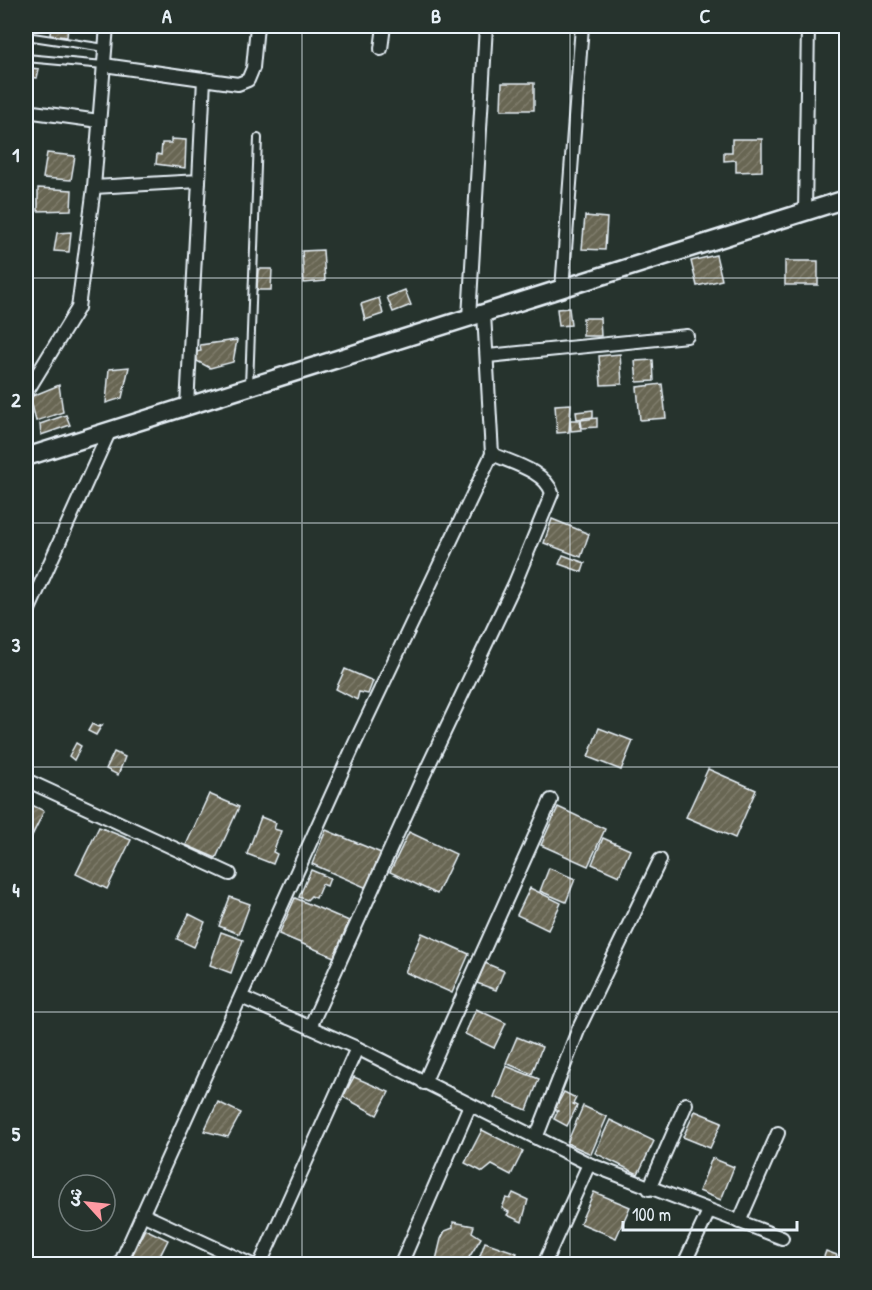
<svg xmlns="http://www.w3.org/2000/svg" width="872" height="1290" viewBox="0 0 872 1290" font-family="'Patrick Hand','Playpen Sans Arabic',sans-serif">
	<defs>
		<pattern id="building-hatch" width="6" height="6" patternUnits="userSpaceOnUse" patternTransform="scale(1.5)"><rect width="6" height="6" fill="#686652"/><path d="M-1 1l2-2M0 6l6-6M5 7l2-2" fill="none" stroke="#7e7c6c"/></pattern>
	</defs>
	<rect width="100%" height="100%" fill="#26332d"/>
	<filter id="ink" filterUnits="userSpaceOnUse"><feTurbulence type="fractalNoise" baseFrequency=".0167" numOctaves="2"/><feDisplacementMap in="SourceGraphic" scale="12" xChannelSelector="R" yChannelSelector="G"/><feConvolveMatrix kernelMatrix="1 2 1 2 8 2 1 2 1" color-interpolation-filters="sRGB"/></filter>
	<g filter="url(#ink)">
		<g fill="url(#building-hatch)" stroke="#e8f1f8" stroke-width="1.5">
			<path d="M 51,26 L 68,27 L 67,37 L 50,35 Z"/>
			<path d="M 30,68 L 39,69 L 37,78 L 29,77 Z"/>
			<path d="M 502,83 L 534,83 L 534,110 L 501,110 Z"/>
			<path d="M 171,139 L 186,140 L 185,168 L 156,164 L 157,154 L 161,155 L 162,143 L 171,143 Z"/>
			<path d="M 732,139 L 762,139 L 762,171 L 736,172 L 736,160 L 724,161 L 724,152 L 732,152 Z"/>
			<path d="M 47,153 L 75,156 L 71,180 L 43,178 Z"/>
			<path d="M 38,188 L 72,190 L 71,210 L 38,211 Z"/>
			<path d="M 585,216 L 607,218 L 605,250 L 582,249 Z"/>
			<path d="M 71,232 L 69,252 L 54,251 L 57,233 Z"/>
			<path d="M 323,250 L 325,281 L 304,283 L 302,251 Z"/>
			<path d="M 716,255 L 722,280 L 697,286 L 691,261 Z"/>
			<rect x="785" y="261" width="33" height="24"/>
			<path d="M 258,269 L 272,269 L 271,290 L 257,290 Z"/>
			<path d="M 405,290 L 411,305 L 393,312 L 387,297 Z"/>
			<path d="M 379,298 L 383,314 L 365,320 L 361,304 Z"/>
			<path d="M 569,308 L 571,325 L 559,326 L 557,309 Z"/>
			<path d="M 583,318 L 600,318 L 601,336 L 583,336 Z"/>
			<path d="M 237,340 L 233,362 L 210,368 L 197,361 L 196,352 L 201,351 L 200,345 Z"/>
			<path d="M 620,354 L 622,384 L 601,385 L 599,356 Z"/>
			<path d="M 653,360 L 654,381 L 637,382 L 635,361 Z"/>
			<path d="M 129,367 L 122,398 L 106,403 L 109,369 Z"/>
			<path d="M 662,384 L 666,418 L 640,420 L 637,387 Z"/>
			<path d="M 59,385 L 63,412 L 36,421 L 30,397 Z"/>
			<path d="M 571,404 L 569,432 L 557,433 L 555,405 Z"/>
			<path d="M 593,410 L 593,417 L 577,419 L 576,412 Z"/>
			<path d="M 66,415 L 70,425 L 41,435 L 40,424 Z"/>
			<path d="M 597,418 L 597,427 L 582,428 L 581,420 Z"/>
			<path d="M 570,420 L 580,420 L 581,430 L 571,431 Z"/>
			<path d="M 552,519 L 589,534 L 581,557 L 544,543 Z"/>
			<path d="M 563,555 L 585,563 L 582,572 L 559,564 Z"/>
			<path d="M 345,669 L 373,681 L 368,694 L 359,692 L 357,700 L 336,689 Z"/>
			<path d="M 92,724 L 98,727 L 102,725 L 96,735 L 88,731 Z"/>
			<path d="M 599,728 L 633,741 L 621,770 L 588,757 Z"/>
			<path d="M 76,743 L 81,746 L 74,760 L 69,756 Z"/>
			<path d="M 114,752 L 125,757 L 118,775 L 106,769 Z"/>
			<path d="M 708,769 L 756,790 L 735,838 L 686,817 Z"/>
			<path d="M 209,794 L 239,807 L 216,858 L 186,845 Z"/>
			<path d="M 26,802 L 44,811 L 27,846 L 26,845 Z"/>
			<path d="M 558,807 L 605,829 L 588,866 L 541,845 Z"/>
			<path d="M 261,817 L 276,823 L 274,829 L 281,831 L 273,852 L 277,854 L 273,864 L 247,854 Z"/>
			<path d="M 99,827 L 131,840 L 107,889 L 76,874 Z"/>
			<path d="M 326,830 L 381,853 L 367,888 L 312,864 Z"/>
			<path d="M 409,832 L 456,854 L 437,894 L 390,872 Z"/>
			<path d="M 603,838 L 630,850 L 619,876 L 592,864 Z"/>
			<path d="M 549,868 L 575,879 L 566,902 L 540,891 Z"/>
			<path d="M 311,870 L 330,878 L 327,886 L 322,884 L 316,898 L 311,896 L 307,900 L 299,897 Z"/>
			<path d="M 530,888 L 561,903 L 548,930 L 517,915 Z"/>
			<path d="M 230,897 L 250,904 L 239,934 L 219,926 Z"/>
			<path d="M 295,898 L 349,921 L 334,957 L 279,934 Z"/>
			<path d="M 189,914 L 205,922 L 194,947 L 177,939 Z"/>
			<path d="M 221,932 L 243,940 L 231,973 L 210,965 Z"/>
			<path d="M 422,933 L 469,954 L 452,993 L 405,972 Z"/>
			<path d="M 485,963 L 504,971 L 496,990 L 477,983 Z"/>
			<path d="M 476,1009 L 506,1023 L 494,1048 L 465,1034 Z"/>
			<path d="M 517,1037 L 542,1047 L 532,1074 L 506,1063 Z"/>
			<path d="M 506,1066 L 539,1079 L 527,1110 L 494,1097 Z"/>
			<path d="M 354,1077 L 389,1092 L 377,1115 L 343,1097 Z"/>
			<path d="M 564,1092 L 576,1098 L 573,1104 L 577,1106 L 567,1126 L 554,1119 L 558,1111 L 555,1109 Z"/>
			<path d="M 218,1102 L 241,1113 L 228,1137 L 204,1131 Z"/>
			<path d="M 583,1106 L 607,1117 L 591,1154 L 567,1143 Z"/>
			<path d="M 695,1111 L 722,1122 L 710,1148 L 683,1137 Z"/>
			<path d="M 610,1120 L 654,1141 L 638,1174 L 595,1153 Z"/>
			<path d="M 482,1130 L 523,1151 L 511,1175 L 492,1165 L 483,1172 L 465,1163 Z"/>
			<path d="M 712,1158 L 734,1167 L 721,1200 L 699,1191 Z"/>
			<path d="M 594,1192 L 630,1207 L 616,1238 L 580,1223 Z"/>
			<path d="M 513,1193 L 528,1200 L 522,1222 L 507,1215 L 509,1212 L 502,1208 L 506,1198 L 510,1199 Z"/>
			<path d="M 453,1222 L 474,1226 L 472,1232 L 481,1238 L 465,1264 L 442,1264 L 443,1261 L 436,1260 L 441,1239 L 445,1231 L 453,1228 Z"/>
			<path d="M 145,1229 L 168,1240 L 156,1264 L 135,1264 L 129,1262 Z"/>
			<path d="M 485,1242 L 517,1253 L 513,1264 L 477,1264 Z"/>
			<path d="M 826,1251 L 837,1255 L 836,1259 L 843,1261 L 842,1264 L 817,1264 L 822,1262 Z"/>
		</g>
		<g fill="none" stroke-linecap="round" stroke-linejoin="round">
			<g stroke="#e8f1f8" stroke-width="10">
				<g id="service">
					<path d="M 26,36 L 105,48"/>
					<path d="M 26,58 L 104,65"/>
					<path d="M 249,386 L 258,138"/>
				</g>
			</g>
			<g stroke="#e8f1f8" stroke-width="16">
				<g id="minor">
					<path d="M 381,49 L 384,26"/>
					<path d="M 104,65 L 238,84 L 248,80 L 253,68 L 257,26"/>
					<path d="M 26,111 L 99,121"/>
					<path d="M 94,187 L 199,181 L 204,79"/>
					<path d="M 805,212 L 808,26"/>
					<path d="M 562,289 L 582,26"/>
					<path d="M 469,318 L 486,26"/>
					<path d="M 488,356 L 687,336"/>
					<path d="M 26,393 L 78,308 L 94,187 L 107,26"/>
					<path d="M 187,406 L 199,181"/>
					<path d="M 26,616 L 110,430"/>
					<path d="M 26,780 L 230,874"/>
					<path d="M 241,997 L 357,1048 L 589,1164 L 782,1238"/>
					<path d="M 311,1025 L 422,779 L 515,583 L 552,493 C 545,471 512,463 492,454 L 484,314"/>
					<path d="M 424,1083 L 551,800"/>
					<path d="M 536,1138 L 579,1028 L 660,860"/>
					<path d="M 649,1189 L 686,1104"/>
					<path d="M 142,1214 L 250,1264"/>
					<path d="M 739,1222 L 778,1133"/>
					<path d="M 120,1264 L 355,743 L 492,454"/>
					<path d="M 260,1264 L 357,1048"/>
					<path d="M 401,1264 L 470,1105"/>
					<path d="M 544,1264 L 589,1164"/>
					<path d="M 684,1264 L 709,1211"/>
				</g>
			</g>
			<g stroke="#e8f1f8" stroke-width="21">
				<path id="secondary" d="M 26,457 L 846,199"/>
			</g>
			<use href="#service" stroke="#26332d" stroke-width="6"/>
			<use href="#minor" stroke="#26332d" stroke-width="12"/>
			<use href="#secondary" stroke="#26332d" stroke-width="16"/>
		</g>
	</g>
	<path fill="none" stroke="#e8f1f8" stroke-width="1.5" stroke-opacity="0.55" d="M 302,26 L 302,1264M 570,26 L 570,1264M 26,278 L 846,278M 26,523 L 846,523M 26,767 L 846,767M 26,1012 L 846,1012"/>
	<rect width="872" height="1290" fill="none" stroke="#26332d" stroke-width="66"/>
	<g transform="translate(87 1203) rotate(297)"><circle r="28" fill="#26332d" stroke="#747f7e" stroke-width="1.5"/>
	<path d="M0-4.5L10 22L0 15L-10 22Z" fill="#ff9aa2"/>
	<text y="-9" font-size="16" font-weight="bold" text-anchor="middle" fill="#e8f1f8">ش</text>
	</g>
	<path d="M623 1221v9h174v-9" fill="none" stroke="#e8f1f8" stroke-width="3"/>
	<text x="632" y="1221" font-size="18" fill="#e8f1f8" stroke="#26332d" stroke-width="4.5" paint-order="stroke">100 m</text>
	<rect x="33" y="33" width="806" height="1224" fill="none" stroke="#e8f1f8" stroke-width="2"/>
	<g font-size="20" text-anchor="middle" font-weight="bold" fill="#e8f1f8">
		<text x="167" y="23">A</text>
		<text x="436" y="23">B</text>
		<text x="705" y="23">C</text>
		<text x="16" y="162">1</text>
		<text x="16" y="407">2</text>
		<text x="16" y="652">3</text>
		<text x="16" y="897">4</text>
		<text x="16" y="1141">5</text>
	</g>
</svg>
